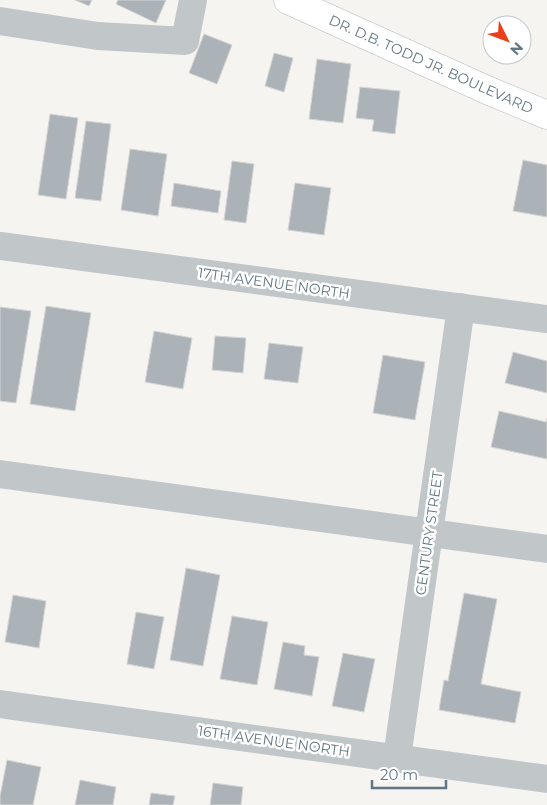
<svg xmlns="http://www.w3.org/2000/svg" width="547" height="805" viewBox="0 0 547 805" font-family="Montserrat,sans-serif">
	<rect width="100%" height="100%" fill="#f5f4f0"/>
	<g fill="#abb3b8" stroke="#d6d5d3">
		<path d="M 75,0 L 92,0 L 89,6 Z"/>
		<path d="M 118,0 L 166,0 L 156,23 L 116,4 Z"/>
		<path d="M 204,34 L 232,45 L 217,84 L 189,73 Z"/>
		<path d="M 274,53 L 293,58 L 284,92 L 265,86 Z"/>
		<path d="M 317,59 L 351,64 L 343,123 L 309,119 Z"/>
		<path d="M 360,87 L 400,91 L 395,134 L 372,131 L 374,120 L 356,118 Z"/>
		<path d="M 50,114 L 78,118 L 66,199 L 38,195 Z"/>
		<path d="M 86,121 L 111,124 L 101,201 L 75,198 Z"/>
		<path d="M 130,149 L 167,154 L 158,216 L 121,210 Z"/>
		<path d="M 523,160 L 547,165 L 547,217 L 513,211 Z"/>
		<path d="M 232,161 L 254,164 L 246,223 L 224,220 Z"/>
		<path d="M 174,183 L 221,191 L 218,213 L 171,206 Z"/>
		<path d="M 295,183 L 331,188 L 324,235 L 288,230 Z"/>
		<path d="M 46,306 L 91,313 L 75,411 L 30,404 Z"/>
		<path d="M 0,307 L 31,311 L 16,403 L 0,401 Z"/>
		<path d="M 154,331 L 192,338 L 183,389 L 145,382 Z"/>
		<path d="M 215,336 L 246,338 L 243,373 L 212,370 Z"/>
		<path d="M 269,343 L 303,347 L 298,383 L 264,379 Z"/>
		<path d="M 513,352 L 547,361 L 547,393 L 505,383 Z"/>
		<path d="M 383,355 L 425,362 L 415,420 L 373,413 Z"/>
		<path d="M 499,411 L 546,422 L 547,418 L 547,459 L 491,447 Z"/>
		<path d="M 186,568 L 220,575 L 203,666 L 170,660 Z"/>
		<path d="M 464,593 L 497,599 L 481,684 L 521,692 L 515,723 L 439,710 L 444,680 L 448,681 Z"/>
		<path d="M 13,595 L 46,601 L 39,648 L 5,642 Z"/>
		<path d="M 136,612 L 164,617 L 154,669 L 127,664 Z"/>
		<path d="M 232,616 L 268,622 L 257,685 L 220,679 Z"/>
		<path d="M 283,642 L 305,646 L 304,655 L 319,657 L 312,696 L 274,689 Z"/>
		<path d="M 343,653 L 375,659 L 364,712 L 332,706 Z"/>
		<path d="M 7,760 L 41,767 L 33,805 L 0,805 L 0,796 Z"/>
		<path d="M 80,780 L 116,787 L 113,805 L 75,805 Z"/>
		<path d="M 213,783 L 243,787 L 241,805 L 210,805 Z"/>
		<path d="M 151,793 L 175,796 L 173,805 L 149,805 Z"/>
	</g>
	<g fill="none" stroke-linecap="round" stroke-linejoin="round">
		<g stroke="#b4b9bc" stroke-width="29">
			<path id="major" d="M 288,0 L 487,90 L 547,115"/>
		</g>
		<g stroke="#c1c6c8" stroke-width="28">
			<path d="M 0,21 L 98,36 L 185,41 L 193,0"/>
			<path d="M 0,246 L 547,319"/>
			<path d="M 0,474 L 547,549"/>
			<path d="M 0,704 L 547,779"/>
			<path d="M 397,758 L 461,307"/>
		</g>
		<use href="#major" stroke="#fff" stroke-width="28"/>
	</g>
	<g text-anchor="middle" stroke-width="5" stroke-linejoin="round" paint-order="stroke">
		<g font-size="14" fill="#627683" stroke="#fff">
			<text transform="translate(431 64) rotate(24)" y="5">DR. D.B. TODD JR. BOULEVARD</text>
			<text transform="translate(274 283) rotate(8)" y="5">17TH AVENUE NORTH</text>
			<text transform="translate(429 533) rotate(-82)" y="5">CENTURY STREET</text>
			<text transform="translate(274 741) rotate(8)" y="5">16TH AVENUE NORTH</text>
		</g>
	</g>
	<g transform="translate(507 40) rotate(132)"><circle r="24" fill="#ffffff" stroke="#c0c8cd"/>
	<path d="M0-4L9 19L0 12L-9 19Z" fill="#eb3d19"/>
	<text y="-8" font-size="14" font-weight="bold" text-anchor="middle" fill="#627683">N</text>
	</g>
	<path d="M372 780v8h74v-8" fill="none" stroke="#627683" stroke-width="2.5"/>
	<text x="380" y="780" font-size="15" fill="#627683" stroke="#ffffff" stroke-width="4" paint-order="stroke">20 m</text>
</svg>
